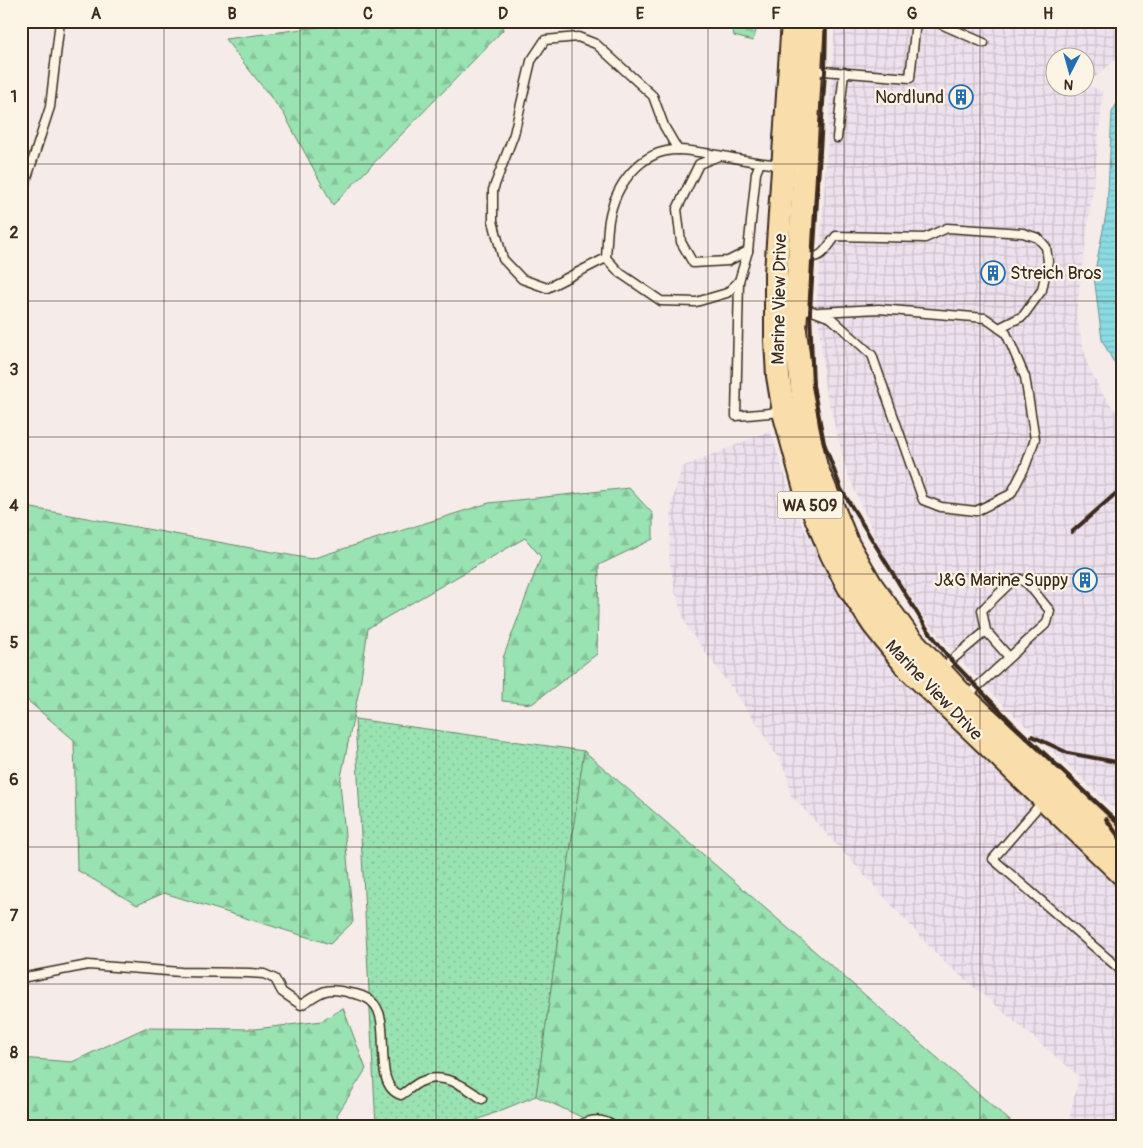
<svg xmlns="http://www.w3.org/2000/svg" width="1143" height="1148" viewBox="0 0 1143 1148" font-family="Pangolin,sans-serif">
	<defs>
		<pattern id="industrial-grid" width="8" height="8" patternUnits="userSpaceOnUse" patternTransform="scale(1.25)"><rect width="8" height="8" fill="#ede1ed"/><path d="M0 4h8M4 0v8" fill="none" stroke="#ccc1cb"/></pattern>
		<pattern id="green-dots" width="8" height="8" patternUnits="userSpaceOnUse" patternTransform="scale(1.25)"><rect width="8" height="8" fill="#99e2b1"/><path d="M2 2h.1M6 6h.1" fill="none" stroke="#85c298" stroke-width="1.8" stroke-linecap="round"/></pattern>
		<pattern id="forest-firs" width="22" height="20" patternUnits="userSpaceOnUse" patternTransform="scale(1.25)"><rect width="22" height="20" fill="#99e2b1"/><path d="M5 1l3.5 6h-7zM16 11l3.5 6h-7z" fill="#85c298"/></pattern>
		<pattern id="water-rules" width="6" height="5" patternUnits="userSpaceOnUse" patternTransform="scale(1.25)"><rect width="6" height="5" fill="#8adbe3"/><path d="M0 2.5h6" fill="none" stroke="#78bcc2"/></pattern>
	</defs>
	<rect width="100%" height="100%" fill="#f5ece9"/>
	<filter id="ink" filterUnits="userSpaceOnUse"><feTurbulence type="fractalNoise" baseFrequency=".02" numOctaves="2"/><feDisplacementMap in="SourceGraphic" scale="10" xChannelSelector="R" yChannelSelector="G"/><feConvolveMatrix kernelMatrix="1 2 1 2 8 2 1 2 1" color-interpolation-filters="sRGB"/></filter>
	<g filter="url(#ink)">
		<g fill="url(#industrial-grid)">
			<path d="M 835,21 L 1122,21 L 1122,55 L 1086,84 L 1086,58 L 1056,58 L 1056,88 L 1086,88 L 1086,85 L 1103,91 L 1096,165 L 1076,315 L 1087,363 L 1101,392 L 1122,419 L 1122,817 L 997,699 L 930,626 L 882,553 L 847,472 L 825,389 L 817,303 Z"/>
			<path d="M 770,431 L 802,525 L 819,557 L 838,589 L 903,678 L 927,705 L 1122,891 L 1122,1127 L 1067,1127 L 1079,1076 L 942,960 L 790,794 L 787,773 L 756,722 L 687,627 L 675,592 L 669,556 L 672,502 L 682,467 Z"/>
		</g>
		<path fill="url(#green-dots)" stroke="#6a8668" d="M 355,719 L 584,751 L 536,1096 L 460,1127 L 376,1127 Z"/>
		<g fill="url(#forest-firs)" stroke="#6a8668">
			<path d="M 365,21 L 502,21 L 503,30 L 333,205 L 284,114 L 225,39 Z"/>
			<path d="M 731,21 L 759,21 L 753,41 L 734,36 Z"/>
			<path d="M 629,488 L 653,514 L 653,539 L 599,565 L 597,654 L 532,704 L 502,701 L 503,658 L 541,557 L 525,538 L 368,628 L 360,685 L 340,782 L 353,922 L 330,944 L 164,893 L 137,905 L 77,870 L 74,740 L 21,695 L 21,506 L 311,559 L 489,503 Z"/>
			<path d="M 584,751 L 1017,1127 L 603,1127 L 536,1096 Z"/>
			<path d="M 343,1008 L 366,1069 L 337,1115 L 343,1127 L 21,1127 L 21,1058 L 72,1062 L 145,1028 L 255,1029 L 322,1021 Z"/>
		</g>
		<path fill="url(#water-rules)" stroke="#6a9494" d="M 1122,94 L 1122,378 L 1102,340 L 1094,276 L 1107,209 L 1112,112 Z"/>
		<g fill="none" stroke-linecap="round" stroke-linejoin="round">
			<g stroke="#3b2a1e" stroke-width="11">
				<g id="lane">
					<path d="M 934,21 L 984,43"/>
					<path d="M 811,70 L 910,78 L 916,21"/>
					<path d="M 837,138 L 844,72"/>
					<path d="M 719,156 L 699,164 L 677,209 L 681,242 L 693,263 L 728,261 L 748,251"/>
					<path d="M 760,163 L 756,173 L 748,251 L 739,281 L 736,416 L 781,412"/>
					<path d="M 21,196 L 50,107 L 60,21"/>
					<path d="M 802,256 C 822,261 824,251 836,236 L 925,238 L 947,228 L 1023,233 L 1038,238 L 1046,247 L 1048,261 L 1042,290 L 1023,316 L 999,328"/>
					<path d="M 606,258 L 547,288 L 522,279 L 503,259 L 493,221 L 493,190 L 514,134 L 531,61 L 545,40 L 578,37 L 596,44 L 653,96 L 664,126 L 678,150"/>
					<path d="M 739,281 L 727,293 L 696,302 L 661,301 L 620,273 L 606,258 C 607,245 607,232 609,220 C 615,185 641,149 679,150 C 714,152 748,163 782,165"/>
					<path d="M 799,306 L 831,318 L 872,355 L 923,500 L 941,507 L 976,511 L 1011,494 L 1025,467 L 1035,439 L 1025,377 L 1006,333 L 985,318 L 879,309 L 819,312"/>
					<path d="M 941,669 L 986,631"/>
					<path d="M 966,697 L 1047,623 L 1050,611 L 1028,584 L 1020,579 L 1012,581 L 982,610 L 986,631 L 1009,657"/>
					<path d="M 1043,801 L 993,859 L 1122,971"/>
					<path d="M 21,978 L 88,965 L 181,972 L 249,973 L 264,974 L 275,979 L 282,992 L 301,1005 C 321,992 325,986 350,993 C 357,994 366,997 371,1001 C 395,1019 369,1085 401,1095 C 407,1091 414,1085 420,1082 C 442,1071 465,1086 482,1099"/>
					<path d="M 577,1127 C 591,1118 602,1118 615,1127"/>
				</g>
			</g>
			<g stroke="#3b2a1e" stroke-width="26">
				<g id="primary">
					<path d="M 793,21 L 776,273 L 776,341 L 778,376 L 784,412 L 807,496 L 832,555 L 849,587 L 874,625 L 908,668 L 1122,874"/>
					<path d="M 813,21 L 795,330 L 807,427 L 816,467 L 848,545 L 871,585 L 907,635 L 965,698 L 1122,845"/>
				</g>
			</g>
			<use href="#lane" stroke="#fcf5e5" stroke-width="8"/>
			<use href="#primary" stroke="#f9deab" stroke-width="22"/>
			<g stroke="#3b2a1e" stroke-width="4">
				<path d="M 826,21 L 825,71 L 810,312 L 813,386 L 824,443 L 841,489 L 925,626 L 950,659 L 1013,724 L 1122,826"/>
				<path d="M 1072,532 L 1122,488"/>
				<path d="M 1032,736 L 1068,753 L 1122,763"/>
				<path d="M 1106,819 L 1122,841"/>
			</g>
		</g>
	</g>
	<path fill="none" stroke="#3b2a1e" stroke-width="1" stroke-opacity="0.55" d="M 164,21 L 164,1127M 300,21 L 300,1127M 436,21 L 436,1127M 572,21 L 572,1127M 708,21 L 708,1127M 844,21 L 844,1127M 980,21 L 980,1127M 21,164 L 1122,164M 21,301 L 1122,301M 21,437 L 1122,437M 21,574 L 1122,574M 21,711 L 1122,711M 21,847 L 1122,847M 21,984 L 1122,984"/>
	<defs>
		<g id="building-ring" transform="scale(1.25)"><circle r="9.5" fill="#fcf5e5" stroke="#1f6fb2" stroke-width="1.5"/><path d="M-4-6H4V6H1V3H-1V6H-4ZM-2.5-4.3h1.7v1.8h-1.7ZM.8-4.3h1.7v1.8H.8ZM-2.5-1h1.7V.8h-1.7ZM.8-1h1.7V.8H.8Z" fill="#1f6fb2"/></g>
	</defs>
	<g fill-rule="evenodd">
		<use href="#building-ring" x="961" y="97"/>
		<use href="#building-ring" x="993" y="273"/>
		<use href="#building-ring" x="1085" y="580"/>
	</g>
	<g text-anchor="middle" stroke-width="4.5" stroke-linejoin="round" paint-order="stroke">
		<rect fill="#fcf5e5" stroke="#75675a" stroke-width="1" x="777.5" y="491.5" width="65" height="27" rx="4"/>
		<g font-size="16" font-weight="bold" fill="#3b2a1e">
			<text x="810" y="511">WA 509</text>
		</g>
		<g font-size="18" fill="#3b2a1e" stroke="#fcf5e5" text-anchor="end">
			<text x="944" y="103">Nordlund</text>
			<text x="1010" y="279" text-anchor="start">Streich Bros</text>
			<text x="1068" y="586">J&amp;G Marine Suppy</text>
		</g>
		<g font-size="18" fill="#3b2a1e" stroke="#fcf5e5">
			<text transform="translate(779 299) rotate(-89)" y="6">Marine View Drive</text>
			<text transform="translate(934 690) rotate(46)" y="6">Marine View Drive</text>
		</g>
	</g>
	<rect width="1143" height="1148" fill="none" stroke="#fcf5e5" stroke-width="55"/>
	<g transform="translate(1070 72) rotate(186)"><circle r="24" fill="#fcf5e5" stroke="#afa495"/>
	<path d="M0-4L9 19L0 12L-9 19Z" fill="#1f6fb2"/>
	<text y="-8" font-size="14" font-weight="bold" text-anchor="middle" fill="#3b2a1e">N</text>
	</g>
	<rect x="28" y="28" width="1088" height="1092" fill="none" stroke="#3b2a1e" stroke-width="2"/>
	<g font-size="16" text-anchor="middle" font-weight="bold" fill="#3b2a1e">
		<text x="96" y="19">A</text>
		<text x="232" y="19">B</text>
		<text x="368" y="19">C</text>
		<text x="503" y="19">D</text>
		<text x="640" y="19">E</text>
		<text x="776" y="19">F</text>
		<text x="912" y="19">G</text>
		<text x="1048" y="19">H</text>
		<text x="14" y="102">1</text>
		<text x="14" y="238">2</text>
		<text x="14" y="375">3</text>
		<text x="14" y="511">4</text>
		<text x="14" y="648">5</text>
		<text x="14" y="785">6</text>
		<text x="14" y="921">7</text>
		<text x="14" y="1058">8</text>
	</g>
</svg>
